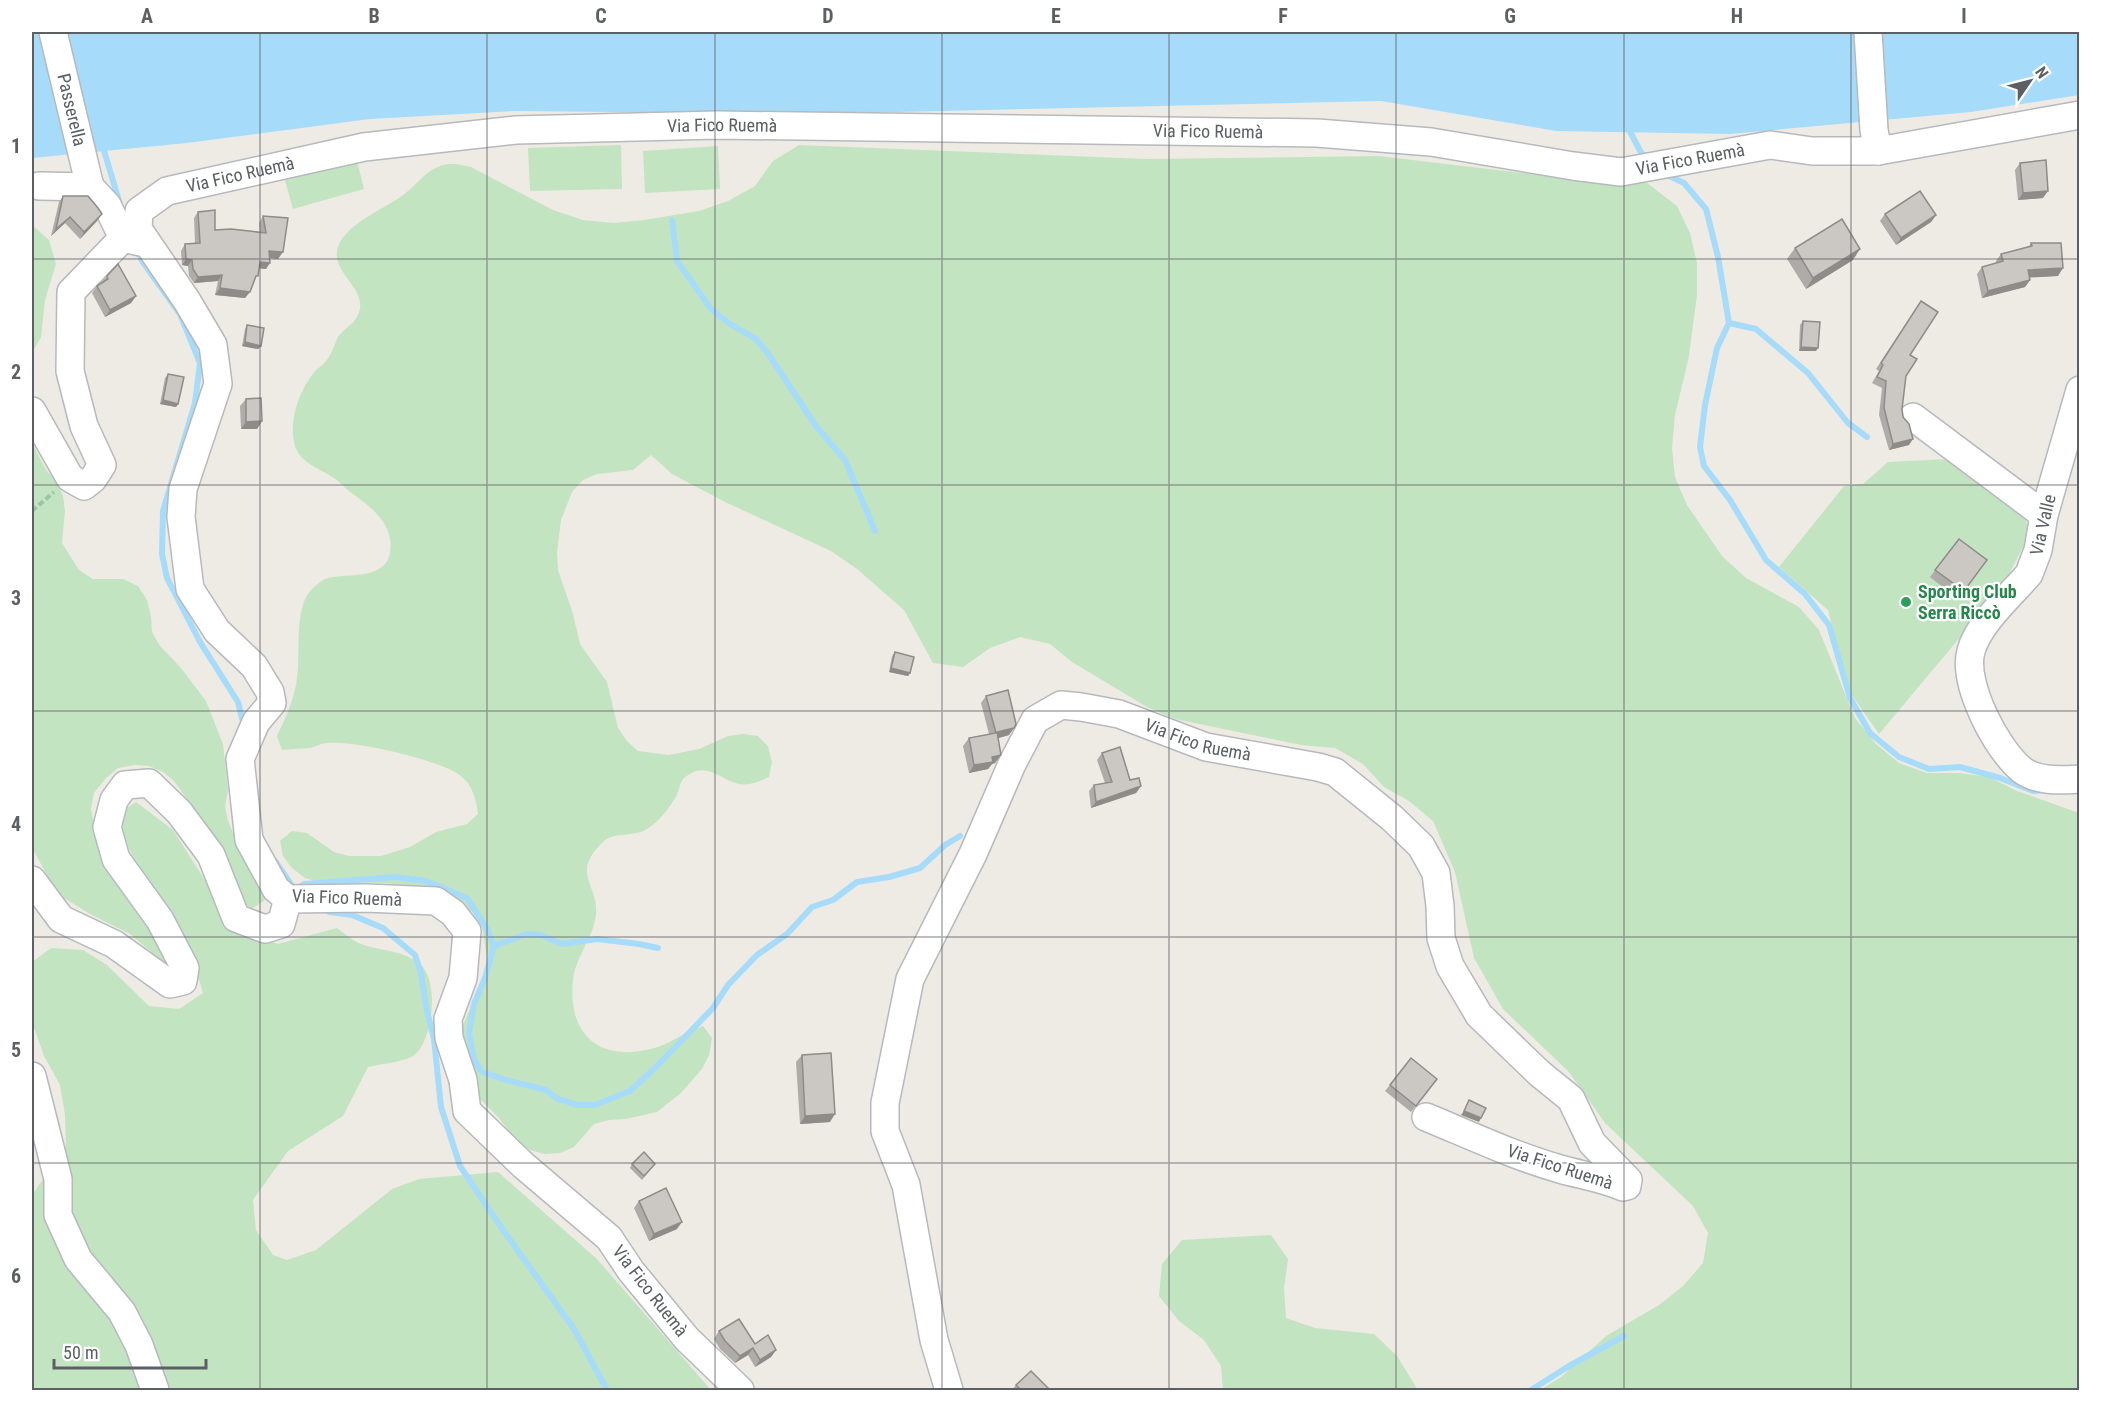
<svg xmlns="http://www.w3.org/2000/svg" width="2111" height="1422" viewBox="0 0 2111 1422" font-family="'Roboto Condensed',sans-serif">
	<rect width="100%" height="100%" fill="#eeebe4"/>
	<g fill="#c3e4c1">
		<path d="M 621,145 L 622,189 L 530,191 L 528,148 Z"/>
		<path d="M 799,145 L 1146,159 L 1379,156 L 1556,177 L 1647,183 L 1677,206 L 1690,233 L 1697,263 L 1697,295 L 1689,356 L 1675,415 L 1672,448 L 1675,477 L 1687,505 L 1722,556 L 1746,578 L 1799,607 L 1819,630 L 1855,718 L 1876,744 L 1899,763 L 1927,773 L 1959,773 L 1989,777 L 2017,791 L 2079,813 L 2079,1390 L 1540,1390 L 1561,1377 L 1606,1336 L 1659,1305 L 1683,1286 L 1703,1263 L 1708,1233 L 1693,1206 L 1605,1123 L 1569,1072 L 1503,1009 L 1474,958 L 1455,872 L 1433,821 L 1409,801 L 1384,787 L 1363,764 L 1335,748 L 1301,745 L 1175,719 L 1147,707 L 1072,662 L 1050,644 L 1020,637 L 990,648 L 963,667 L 933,663 L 904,610 L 857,569 L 831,551 L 725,502 L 672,474 L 651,455 L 633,470 L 597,474 L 583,480 L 572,492 L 561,520 L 557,552 L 558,570 L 573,614 L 580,644 L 607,682 L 618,728 L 627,741 L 638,751 L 669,755 L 699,749 L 728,736 L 743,734 L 758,736 L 768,746 L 772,762 L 769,777 C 760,781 749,786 739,784 C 724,781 712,767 696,771 C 693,772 686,776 684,778 C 680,782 679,790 677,795 C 670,807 659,822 647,829 C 635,837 614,832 604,841 C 567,875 603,886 595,920 C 591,941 575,959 573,980 C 567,1038 603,1064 658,1047 C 673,1042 686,1031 703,1026 L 712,1038 L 709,1055 L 702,1069 L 681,1093 L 657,1112 L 626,1119 L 609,1120 L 594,1124 L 574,1147 L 560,1153 L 545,1154 L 530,1150 L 517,1142 L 499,1118 L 478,1097 L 463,1040 L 463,1025 L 486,971 L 487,957 L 482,927 L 475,914 L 440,888 L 381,883 L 319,882 L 305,878 L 292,868 L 283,856 L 280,841 L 292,831 L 307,833 L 334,852 L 349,856 L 381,856 L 410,847 L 436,832 L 467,824 L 478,814 C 476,798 472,783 458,774 C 436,759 353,740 327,743 C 321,743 316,747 310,748 C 300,749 291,749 282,750 L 277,736 C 285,719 292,704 296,685 C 302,658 292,609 312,589 C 315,586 320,582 323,580 C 342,571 384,583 390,553 C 395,524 370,506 350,492 C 343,486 337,479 329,475 C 316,467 300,462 295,446 C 288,421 299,390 316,370 C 319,367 323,365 326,361 C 332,354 334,345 338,337 C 343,329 353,325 357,317 C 372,289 329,274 338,247 C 347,221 389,208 408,191 C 419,182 426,171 440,166 C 450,162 461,165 471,167 L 553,210 L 583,220 L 614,223 L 644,220 L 699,211 L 728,201 L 755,186 L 773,161 Z"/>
		<path d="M 718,146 L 720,189 L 645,193 L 643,151 Z"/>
		<path d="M 356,157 L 364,189 L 293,209 L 284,177 Z"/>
		<path d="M 32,225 L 49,240 L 56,264 L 45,300 L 41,337 L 35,348 L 32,350 Z"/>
		<path d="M 32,443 L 46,470 L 57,482 L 63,496 L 65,511 L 62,543 L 79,570 L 93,579 L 123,579 L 138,586 L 147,600 L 151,616 L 152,632 L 160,646 L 181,668 L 206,701 L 223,744 L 228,790 L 225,806 L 228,821 L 247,865 L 266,896 L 264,901 L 251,909 L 240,898 L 210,831 L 174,781 L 163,772 L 149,766 L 134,765 L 118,768 L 106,778 L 94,793 L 91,808 L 96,839 L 107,868 L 146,918 L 168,958 L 163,962 L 130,934 L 90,914 L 64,898 L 53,886 L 32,848 Z"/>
		<path d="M 1949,459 L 2023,514 L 2028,526 L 2026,541 L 1999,594 L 1972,623 L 1879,734 L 1849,691 L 1828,610 L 1779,567 L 1844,486 L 1863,484 L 1888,462 Z"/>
		<path d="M 136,802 L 173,830 L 236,929 L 278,944 L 337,928 C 345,934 354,942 364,945 C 382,951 405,951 420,964 C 440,981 433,1043 413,1056 C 404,1062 380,1064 368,1067 L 343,1116 L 288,1151 L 253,1200 L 256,1230 L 273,1255 L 287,1260 L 316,1250 L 392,1189 L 419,1179 L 498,1172 L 597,1259 L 711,1390 L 32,1390 L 32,1195 L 66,1146 L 65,1115 L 60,1085 L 44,1056 L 32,1022 L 32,962 L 51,948 L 83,950 L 107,965 L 149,1006 L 179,1009 L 203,993 L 190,949 L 132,856 C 125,839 121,829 122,811 Z"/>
		<path d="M 1271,1235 L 1288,1259 L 1284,1288 L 1286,1318 L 1315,1328 L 1374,1334 L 1397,1356 L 1418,1390 L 1223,1390 L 1221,1366 L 1204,1340 L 1179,1321 L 1159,1296 L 1162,1264 L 1182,1240 Z"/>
	</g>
	<path fill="#a7dbfa" d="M 32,32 L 2079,32 L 2079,95 L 1971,112 L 1730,134 L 1556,131 L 1381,101 L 810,114 L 514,111 L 370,119 L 187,143 L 32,158 Z"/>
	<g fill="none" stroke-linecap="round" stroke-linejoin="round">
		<g stroke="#a7dbfa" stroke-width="6">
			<path d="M 1627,126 L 1645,160"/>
			<path d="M 102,144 L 120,204"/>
			<path d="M 1665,174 L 1684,183 L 1706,209 L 1718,257 L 1729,323 L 1717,348 L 1705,405 L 1700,447 L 1704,466 L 1730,500 L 1766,560 L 1805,594 L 1829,625 L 1850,698 L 1870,733 L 1899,757 L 1929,769 L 1960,767 L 2000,778 L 2033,791 L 2043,790"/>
			<path d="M 672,220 L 677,261 L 711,309 L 730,324 L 756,339 L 767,352 L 816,426 L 845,460 L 875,531"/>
			<path d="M 138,250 L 142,261 L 180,314 L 200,363 L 195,403 L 163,511 L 162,554 L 167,578 L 200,642 L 238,702 L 244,726"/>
			<path d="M 1729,323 L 1756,329 L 1808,373 L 1848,423 L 1867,437"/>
			<path d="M 275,861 L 295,890"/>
			<path d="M 296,889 L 304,884 L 395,877 L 426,881 L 467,898 L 487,929 L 494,946 L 485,978 L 474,1004 L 469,1033 L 474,1060 L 482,1072 L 506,1080 L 546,1090 L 556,1098 L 577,1105 L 595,1105 L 630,1091 L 655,1068 L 713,1008 L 728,985 L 757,955 L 787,934 L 812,907 L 833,900 L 857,882 L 889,877 L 920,868 L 945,845 L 960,836"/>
			<path d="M 324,908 L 329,912 L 352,915 L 383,928 L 415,955 L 421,973 L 426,1007 L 434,1039 L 441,1107 L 460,1166 L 503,1230 L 574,1329 L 607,1390"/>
			<path d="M 494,946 L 527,934 L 541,935 L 562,944 L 597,939 L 639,944 L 658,948"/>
			<path d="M 1531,1390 L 1569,1366 L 1624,1336"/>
		</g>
		<g stroke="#b6b9bd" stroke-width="30">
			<g id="minor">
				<path id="s1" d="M 53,32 L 90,187"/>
				<path d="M 1868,32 L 1874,130 L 1878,151"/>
				<path d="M 39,186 L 90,187 L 107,205 L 123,238 L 141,242"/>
				<path d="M 2080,390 L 2044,515 L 2038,550 L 2029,574 C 2011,595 1978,624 1971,651 C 1962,683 1996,749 2022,770 C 2038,782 2061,780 2080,779"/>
				<path d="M 32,411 L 70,478 L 84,486 L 93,479 L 102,465 L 84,426 L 70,371 L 71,292 L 123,238"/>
				<path d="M 1913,417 L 2044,515"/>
				<path d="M 32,880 L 61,919 L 114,944 L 170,984 L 183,981 L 185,968 L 160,920 L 116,859 L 107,827 L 114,800 L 125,785 L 149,783 L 179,812 L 211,855 L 236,918 L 265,929 L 281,924 L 288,899"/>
				<path d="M 32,1076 L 58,1179 L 58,1215 L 78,1259 L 122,1312 L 139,1345 L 155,1390"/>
				<path id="s2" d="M 740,1390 L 687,1339 L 631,1271 L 609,1238 L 523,1165 L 467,1111 L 463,1080 L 449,1038 L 448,1019 L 463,978 L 467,931 L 453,913 L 436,901 L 366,898 L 288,899 L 276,889 L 249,840 L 240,759 L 256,722 L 272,703 L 270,692 L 254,666 L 217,631 L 190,589 L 181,517 L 183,489 L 218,384 L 213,345 L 187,301 L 138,229 L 139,211 L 167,191 L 364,147 L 516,130 L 717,125 L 1317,133 L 1431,142 L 1573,166 L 1621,172 L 1770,145 L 1812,151 L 1878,151 L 2080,115"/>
				<path id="s3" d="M 949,1390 L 934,1340 L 906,1185 L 885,1131 L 885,1103 L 910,979 L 973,854 L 1012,764 L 1035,720 L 1061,705 L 1081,707 L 1119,714 L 1206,747 L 1318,767 L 1335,772 L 1392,818 L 1421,846 L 1436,873 L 1440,906 L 1441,938 L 1450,966 L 1479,1015 L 1539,1073 L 1571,1099 L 1592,1143 L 1628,1180 L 1627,1186 L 1623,1187 C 1603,1178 1581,1175 1560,1169 C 1514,1156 1470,1135 1426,1117"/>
			</g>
		</g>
		<path stroke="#9bc5a4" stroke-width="4" stroke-dasharray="6 3" stroke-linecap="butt" d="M 32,511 L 54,492"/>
		<use href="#minor" stroke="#fff" stroke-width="27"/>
	</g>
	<g fill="#afaba8">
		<path d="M 2020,163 L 2043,198 L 2018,200 L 2015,170 Z"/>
		<path d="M 63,196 L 97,221 L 80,239 L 65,223 L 51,236 L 59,202 Z"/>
		<path d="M 198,212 L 215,230 L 260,232 L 259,223 L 263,216 L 278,259 L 270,258 L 266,269 L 259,268 L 245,298 L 215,295 L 218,281 L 194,283 L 189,276 L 188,266 L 182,265 L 181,251 L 185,244 L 195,243 L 194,218 Z"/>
		<path d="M 1885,214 L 1936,215 L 1931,222 L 1896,245 L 1880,221 Z"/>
		<path d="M 2031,243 L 2058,276 L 2029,277 L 2030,280 L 2025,287 L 1982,298 L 1977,274 L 1982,267 L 1996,263 L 1996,261 L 2001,254 L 2029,246 Z"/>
		<path d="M 1795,248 L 1853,260 L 1806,289 L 1787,259 Z"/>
		<path d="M 107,276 L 136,296 L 131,303 L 105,317 L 92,293 L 97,286 L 101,283 Z"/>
		<path d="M 1921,301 L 1906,376 L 1902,409 L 1909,445 L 1889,450 L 1879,415 L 1882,388 L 1872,383 L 1879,371 L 1876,369 Z"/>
		<path d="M 1803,321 L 1816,351 L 1799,351 L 1800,325 Z"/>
		<path d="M 247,325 L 261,346 L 258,349 L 242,346 L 245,329 Z"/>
		<path d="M 168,374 L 178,404 L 176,407 L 160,404 L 165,378 Z"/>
		<path d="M 246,399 L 262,421 L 257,429 L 241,429 L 240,406 Z"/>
		<path d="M 1959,539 L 1987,560 L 1958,599 L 1930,577 Z"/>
		<path d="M 895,652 L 910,673 L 908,676 L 889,672 L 892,656 Z"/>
		<path d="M 986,696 L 1009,735 L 998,738 L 995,763 L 992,764 L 988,769 L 969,773 L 963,746 L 969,738 L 989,734 L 981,703 Z"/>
		<path d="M 1102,753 L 1130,780 L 1141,786 L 1136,793 L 1091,808 L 1089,791 L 1094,785 L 1105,783 L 1097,760 Z"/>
		<path d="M 802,1055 L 830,1122 L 800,1124 L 796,1062 Z"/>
		<path d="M 1437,1079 L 1411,1112 L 1385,1091 L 1390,1085 Z"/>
		<path d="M 632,1164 L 655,1164 L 642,1180 L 630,1168 Z"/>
		<path d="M 639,1201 L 677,1229 L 649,1241 L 634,1208 Z"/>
		<path d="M 719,1331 L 755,1344 L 776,1350 L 771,1357 L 755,1367 L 748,1355 L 735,1363 L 720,1349 L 714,1339 Z"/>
		<path d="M 1016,1385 L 1050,1390 L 1012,1390 Z"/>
	</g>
	<g fill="#8e8b88">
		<path d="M 2048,191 L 2043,198 L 2018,200 L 2023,193 Z"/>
		<path d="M 102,214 L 97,221 L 80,239 L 84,232 Z"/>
		<path d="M 1936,215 L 1931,222 L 1896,245 L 1901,238 Z"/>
		<path d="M 70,217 L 65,223 L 51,236 L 56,229 Z"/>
		<path d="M 1860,249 L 1853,260 L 1806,289 L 1813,278 Z"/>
		<path d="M 269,251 L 283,252 L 278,259 L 265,257 Z"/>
		<path d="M 186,259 L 192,260 L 188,266 L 182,265 Z"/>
		<path d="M 260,262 L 270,263 L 266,269 L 256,268 Z"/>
		<path d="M 2063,268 L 2058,276 L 2022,278 L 2028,270 Z"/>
		<path d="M 222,275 L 218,281 L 194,283 L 198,277 Z"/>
		<path d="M 2030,280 L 2025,287 L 1982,298 L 1988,291 Z"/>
		<path d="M 220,288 L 250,292 L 245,298 L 215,295 Z"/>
		<path d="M 136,296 L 131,303 L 105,317 L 110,310 Z"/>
		<path d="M 245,342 L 261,346 L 258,349 L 242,346 Z"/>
		<path d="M 1801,347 L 1818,348 L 1816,351 L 1799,351 Z"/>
		<path d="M 163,400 L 178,404 L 176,407 L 160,404 Z"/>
		<path d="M 262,421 L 257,429 L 241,429 L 246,422 Z"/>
		<path d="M 1913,439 L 1909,445 L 1889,450 L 1893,444 Z"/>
		<path d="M 891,668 L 910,673 L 908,676 L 889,672 Z"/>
		<path d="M 1014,728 L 1009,735 L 992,740 L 997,732 Z"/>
		<path d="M 1001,755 L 995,763 L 992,764 L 988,769 L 969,773 L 974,765 L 992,757 Z"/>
		<path d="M 1141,786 L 1136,793 L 1091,808 L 1096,802 Z"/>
		<path d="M 1464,1111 L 1481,1118 L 1479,1122 L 1461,1115 Z"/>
		<path d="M 835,1114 L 830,1122 L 800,1124 L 805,1116 Z"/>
		<path d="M 682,1222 L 677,1229 L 649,1241 L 654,1234 Z"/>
		<path d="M 753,1348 L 748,1355 L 735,1363 L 740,1356 Z"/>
		<path d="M 776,1350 L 771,1357 L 755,1367 L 760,1360 Z"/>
	</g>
	<g fill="#cbc7c3" stroke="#8e8b88" stroke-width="1.5">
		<path d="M 2046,160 L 2048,191 L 2023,193 L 2020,163 Z"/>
		<path d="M 1920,191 L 1936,215 L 1901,238 L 1885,214 Z"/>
		<path d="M 63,196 L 88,196 L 98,208 L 102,214 L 84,232 L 70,217 L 56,229 Z"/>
		<path d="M 215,210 L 215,230 L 231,229 L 266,233 L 263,216 L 288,218 L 283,252 L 269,251 L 270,263 L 260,262 L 258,276 L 256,276 L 250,292 L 220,288 L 222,275 L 198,277 L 193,269 L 192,260 L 186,259 L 185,244 L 200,243 L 198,212 Z"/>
		<path d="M 1842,219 L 1860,249 L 1813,278 L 1795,248 Z"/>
		<path d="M 2031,243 L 2061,243 L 2063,268 L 2028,270 L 2030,280 L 1988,291 L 1982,267 L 2003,261 L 2001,254 L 2032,246 Z"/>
		<path d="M 118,264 L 136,296 L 110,310 L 97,286 L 108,279 L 107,276 Z"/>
		<path d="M 1921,301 L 1938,312 L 1910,355 L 1917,359 L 1906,376 L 1902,409 L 1903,417 L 1909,424 L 1913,439 L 1893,444 L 1884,408 L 1886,381 L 1877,377 L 1883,365 L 1881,363 Z"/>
		<path d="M 1803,321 L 1820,322 L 1818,348 L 1801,347 Z"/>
		<path d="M 247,325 L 264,328 L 261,346 L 245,342 Z"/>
		<path d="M 168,374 L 184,377 L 178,404 L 163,400 Z"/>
		<path d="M 261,398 L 262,421 L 246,422 L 246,399 Z"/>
		<path d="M 1959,539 L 1987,560 L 1964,591 L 1935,570 Z"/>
		<path d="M 895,652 L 914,657 L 910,673 L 891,668 Z"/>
		<path d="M 1008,690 L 1016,724 L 1014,728 L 997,732 L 1001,755 L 992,757 L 993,762 L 974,765 L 969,738 L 996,733 L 986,696 Z"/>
		<path d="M 1120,747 L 1130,780 L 1139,778 L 1141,786 L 1096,802 L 1094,785 L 1112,782 L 1102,753 Z"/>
		<path d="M 831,1053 L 835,1114 L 805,1116 L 802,1055 Z"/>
		<path d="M 1411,1058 L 1437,1079 L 1416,1106 L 1390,1085 Z"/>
		<path d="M 1469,1100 L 1486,1108 L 1481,1118 L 1464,1111 Z"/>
		<path d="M 644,1152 L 655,1164 L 644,1176 L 632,1164 Z"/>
		<path d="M 666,1188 L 682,1222 L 654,1234 L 639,1201 Z"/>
		<path d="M 739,1319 L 755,1344 L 768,1335 L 776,1350 L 760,1360 L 753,1348 L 740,1356 L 725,1341 L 719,1331 Z"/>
		<path d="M 1031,1371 L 1050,1390 L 1021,1390 L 1016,1385 Z"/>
	</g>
	<path fill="none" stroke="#5c6064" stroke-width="1.5" stroke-opacity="0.55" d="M 260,32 L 260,1390M 487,32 L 487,1390M 715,32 L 715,1390M 942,32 L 942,1390M 1169,32 L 1169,1390M 1396,32 L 1396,1390M 1624,32 L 1624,1390M 1851,32 L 1851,1390M 32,259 L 2080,259M 32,485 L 2080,485M 32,711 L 2080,711M 32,937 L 2080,937M 32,1163 L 2080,1163"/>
	<circle fill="#2e9e5b" stroke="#fff" stroke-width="2" cx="1906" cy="602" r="6"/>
	<g text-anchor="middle" stroke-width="4.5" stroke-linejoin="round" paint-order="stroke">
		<g font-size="18" fill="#5c6064" stroke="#fff">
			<text dy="6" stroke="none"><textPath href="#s1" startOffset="80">Passerella</textPath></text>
			<text dy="6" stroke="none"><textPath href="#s2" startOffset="2132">Via Fico Ruemà</textPath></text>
			<text dy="6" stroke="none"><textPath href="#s2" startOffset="2618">Via Fico Ruemà</textPath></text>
			<text dy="6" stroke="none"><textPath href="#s2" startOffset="3104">Via Fico Ruemà</textPath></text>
			<text dy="6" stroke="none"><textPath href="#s2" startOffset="1646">Via Fico Ruemà</textPath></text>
			<text transform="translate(2043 525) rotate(-77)" y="6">Via Valle</text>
			<text dy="6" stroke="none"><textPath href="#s3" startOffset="882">Via Fico Ruemà</textPath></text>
			<text transform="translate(347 898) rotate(2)" y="6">Via Fico Ruemà</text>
			<text transform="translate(1560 1167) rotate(18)" y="6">Via Fico Ruemà</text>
			<text transform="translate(650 1291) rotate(52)" y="6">Via Fico Ruemà</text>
		</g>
		<g font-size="18" font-weight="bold" fill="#27864d" stroke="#fff" text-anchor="start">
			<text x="1918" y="598">Sporting Club<tspan x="1918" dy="21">Serra Riccò</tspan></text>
		</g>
	</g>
	<rect width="2111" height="1422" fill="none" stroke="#ffffff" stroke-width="66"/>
	<g transform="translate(2030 81) rotate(55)" stroke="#ffffff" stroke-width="4.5" paint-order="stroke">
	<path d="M0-4.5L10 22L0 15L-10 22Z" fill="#5c6064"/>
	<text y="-9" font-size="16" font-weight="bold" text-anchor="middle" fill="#5c6064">N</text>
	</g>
	<path d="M54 1359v9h152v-9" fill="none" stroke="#5c6064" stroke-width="3"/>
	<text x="63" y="1359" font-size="18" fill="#5c6064" stroke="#ffffff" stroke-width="4.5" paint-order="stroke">50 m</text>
	<rect x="33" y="33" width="2045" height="1356" fill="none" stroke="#5c6064" stroke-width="2"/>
	<g font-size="20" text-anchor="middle" font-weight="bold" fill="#5c6064">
		<text x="147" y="23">A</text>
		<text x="374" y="23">B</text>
		<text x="601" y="23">C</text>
		<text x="828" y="23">D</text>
		<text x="1056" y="23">E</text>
		<text x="1283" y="23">F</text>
		<text x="1510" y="23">G</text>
		<text x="1737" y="23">H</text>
		<text x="1964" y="23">I</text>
		<text x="16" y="153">1</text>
		<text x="16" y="379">2</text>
		<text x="16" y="605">3</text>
		<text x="16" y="831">4</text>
		<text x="16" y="1057">5</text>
		<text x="16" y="1283">6</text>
	</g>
</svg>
